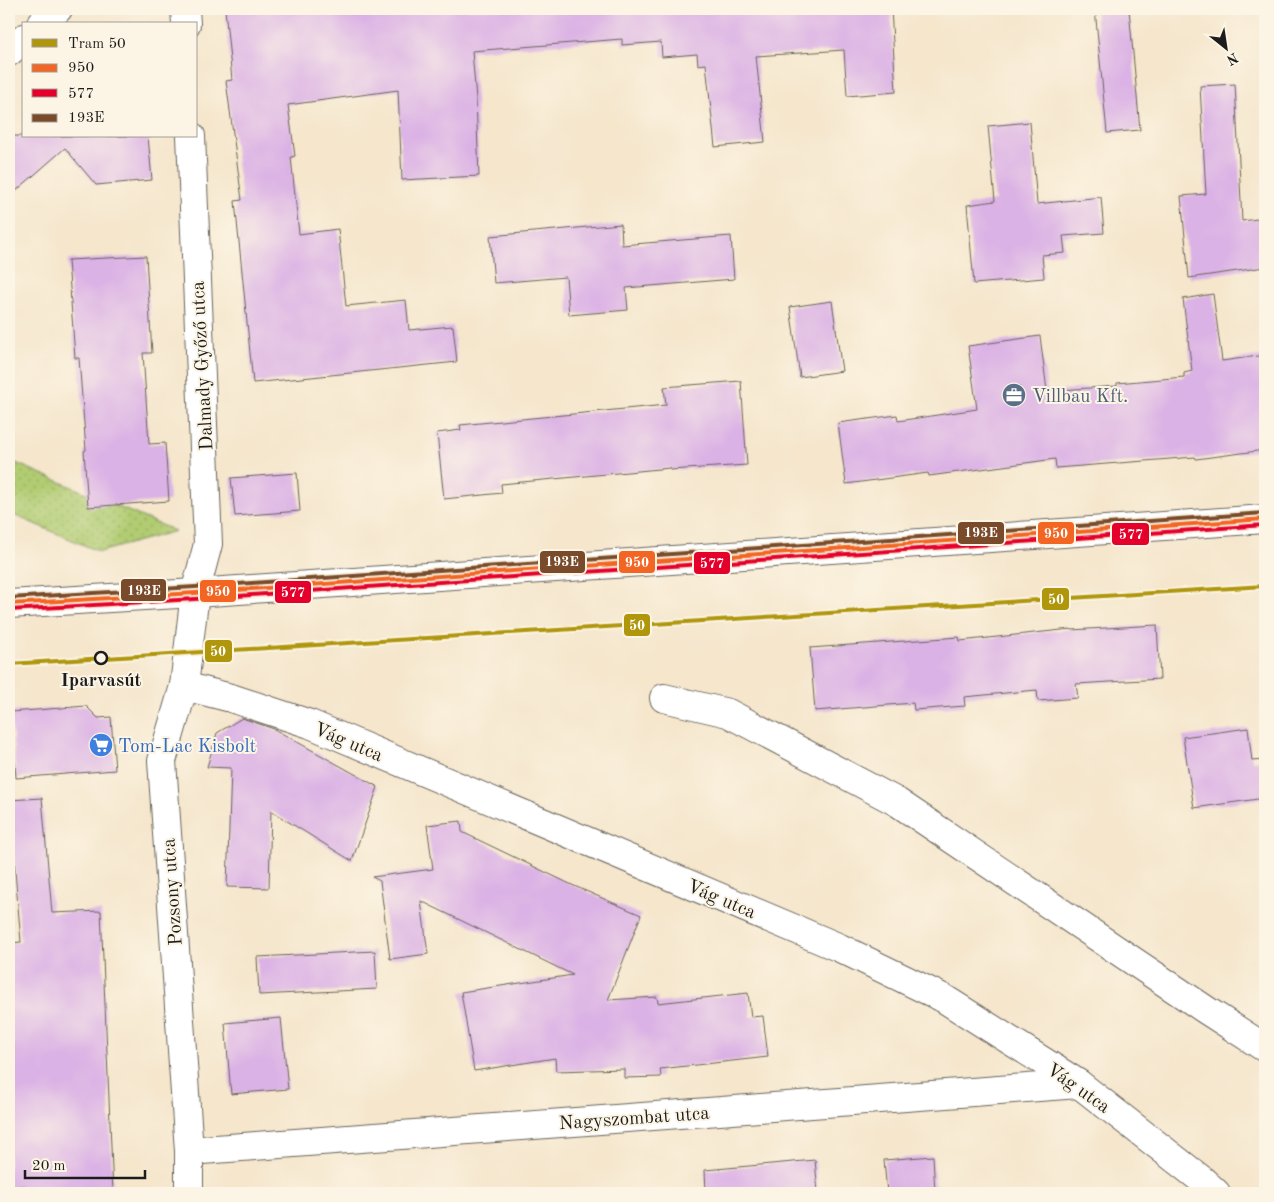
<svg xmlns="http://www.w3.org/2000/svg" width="1274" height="1202" viewBox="0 0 1274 1202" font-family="'Old Standard TT',serif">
	<defs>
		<pattern id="grass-dots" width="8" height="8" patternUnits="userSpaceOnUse" patternTransform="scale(1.25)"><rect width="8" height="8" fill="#b1cc72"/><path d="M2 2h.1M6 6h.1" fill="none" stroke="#98af62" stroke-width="1.8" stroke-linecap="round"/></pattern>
	</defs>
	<rect width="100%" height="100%" fill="#fcf5e5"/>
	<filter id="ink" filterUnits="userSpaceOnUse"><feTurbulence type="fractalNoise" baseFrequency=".02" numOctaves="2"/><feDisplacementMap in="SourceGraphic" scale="10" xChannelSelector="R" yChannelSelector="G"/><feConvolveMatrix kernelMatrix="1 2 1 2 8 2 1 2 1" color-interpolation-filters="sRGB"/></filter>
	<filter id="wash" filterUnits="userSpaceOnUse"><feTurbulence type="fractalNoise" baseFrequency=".0096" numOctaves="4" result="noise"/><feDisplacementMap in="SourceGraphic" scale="20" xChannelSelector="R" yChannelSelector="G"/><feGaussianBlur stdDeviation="1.12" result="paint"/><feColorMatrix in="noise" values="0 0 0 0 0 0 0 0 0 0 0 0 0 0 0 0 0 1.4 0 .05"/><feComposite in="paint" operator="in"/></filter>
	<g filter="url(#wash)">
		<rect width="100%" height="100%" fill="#f5e6cc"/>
		<path fill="url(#grass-dots)" stroke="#667447" d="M 9,460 L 175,531 L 100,552 L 9,513 Z"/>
		<g id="blocks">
			<g fill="#dbb2e5">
				<path d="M 225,9 L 891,9 L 896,92 L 847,96 L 844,50 L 756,56 L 765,142 L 715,147 L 706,64 L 698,65 L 697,54 L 662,57 L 661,42 L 622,45 L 622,39 L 472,51 L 476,99 L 479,176 L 402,180 L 398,90 L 288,105 L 295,156 L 291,157 L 299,234 L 338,229 L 346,306 L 406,300 L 409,330 L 453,326 L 457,362 L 253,383 L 235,201 L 242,200 L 226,81 L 232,80 Z"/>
				<path d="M 1095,9 L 1129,9 L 1140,130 L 1107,133 Z"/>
				<path d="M 1235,84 L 1242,221 L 1265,218 L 1265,267 L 1189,278 L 1181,196 L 1206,194 L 1200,86 Z"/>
				<path d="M 1030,122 L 1037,204 L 1101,197 L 1104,233 L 1063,236 L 1065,253 L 1042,255 L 1044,278 L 974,284 L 967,205 L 995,201 L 988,126 Z"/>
				<path d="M 9,136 L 148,136 L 152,180 L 96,185 L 65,148 L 9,197 Z"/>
				<path d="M 621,224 L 622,245 L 731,236 L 734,279 L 626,288 L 628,310 L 569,315 L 566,277 L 494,283 L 490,236 Z"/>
				<path d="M 146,256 L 152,353 L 143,353 L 149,444 L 165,443 L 169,501 L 88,507 L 84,451 L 86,450 L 79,358 L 75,358 L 68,260 Z"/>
				<path d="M 1213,294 L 1222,361 L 1265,355 L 1265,450 L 1196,459 L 1195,457 L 1056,468 L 1055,459 L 929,476 L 928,473 L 846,484 L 838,423 L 897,415 L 898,421 L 977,409 L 968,346 L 1040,336 L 1047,391 L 1117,386 L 1117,383 L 1184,377 L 1184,373 L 1192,371 L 1183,299 Z"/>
				<path d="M 832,301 L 842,371 L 800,377 L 790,307 Z"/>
				<path d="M 741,381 L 747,465 L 670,470 L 670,468 L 501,484 L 502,493 L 444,499 L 437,433 L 461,430 L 460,425 L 666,405 L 664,387 Z"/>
				<path d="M 297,473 L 300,511 L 235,516 L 231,478 Z"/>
				<path d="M 1157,625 L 1160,679 L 1076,684 L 1078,698 L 1038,701 L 1037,690 L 964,697 L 965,706 L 914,710 L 913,703 L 815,711 L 810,648 L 959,637 L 960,641 L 1071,629 L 1071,630 Z"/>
				<path d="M 86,706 L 98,718 L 111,717 L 115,770 L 16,778 L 11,712 Z"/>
				<path d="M 242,718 L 274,729 L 378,787 L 352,861 L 271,811 L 269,888 L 227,887 L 231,768 L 207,767 L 217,733 Z"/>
				<path d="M 1248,728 L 1252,761 L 1265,760 L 1265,798 L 1194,808 L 1183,737 Z"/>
				<path d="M 42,798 L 52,913 L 101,911 L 113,1193 L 26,1193 L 26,1186 L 9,1186 L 9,943 L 21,942 L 9,800 Z"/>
				<path d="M 461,821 L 462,832 L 572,885 L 641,915 L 608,1000 L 657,997 L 658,1003 L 748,993 L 751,1017 L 763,1016 L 768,1057 L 660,1069 L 661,1077 L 624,1078 L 624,1069 L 556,1071 L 555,1058 L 474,1071 L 461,992 L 573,975 L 421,901 L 428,954 L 390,959 L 380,881 L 372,877 L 433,869 L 427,825 Z"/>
				<path d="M 375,951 L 377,989 L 259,995 L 257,957 Z"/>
				<path d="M 281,1018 L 288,1089 L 231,1094 L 225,1023 Z"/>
				<path d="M 933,1156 L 935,1193 L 887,1193 L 884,1160 Z"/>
				<path d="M 815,1160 L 818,1193 L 706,1193 L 705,1170 Z"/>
			</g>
		</g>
	</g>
	<g filter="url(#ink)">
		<use href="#blocks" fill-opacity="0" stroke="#68635a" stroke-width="1"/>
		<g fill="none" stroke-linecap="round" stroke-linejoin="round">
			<g stroke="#68635a" stroke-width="30">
				<g id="minor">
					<path d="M 185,9 L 186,24"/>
					<path d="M 41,24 L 58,9"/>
					<path d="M 9,52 L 24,38"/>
					<path d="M 184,686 L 231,698 L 310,724 L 840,948 L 943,998 L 1079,1084 L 1202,1180 L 1216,1193"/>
					<path d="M 664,698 L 728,713 L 897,802 L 1206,1010 L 1265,1048"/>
					<path d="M 189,1151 L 1079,1084"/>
					<path d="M 189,1193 L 189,1151 L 162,761 L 184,686 L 195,593 L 208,544 L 191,136"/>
				</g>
			</g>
			<g stroke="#68635a" stroke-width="30">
				<path id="secondary" d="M 9,604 L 195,593 L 1265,519"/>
			</g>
			<use href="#minor" stroke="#fff" stroke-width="28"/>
			<use href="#secondary" stroke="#fff" stroke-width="28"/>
			<g stroke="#fcf5e5" stroke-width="8">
				<path id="bus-1" d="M 9,604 L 195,593 L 1265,519"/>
			</g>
			<g stroke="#fcf5e5" stroke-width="8">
				<path id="bus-2" d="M 9,610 L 195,599 L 1265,525"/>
			</g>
			<g stroke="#fcf5e5" stroke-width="8">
				<path id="bus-3" d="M 9,598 L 195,587 L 1265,513"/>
			</g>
			<use href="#bus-1" stroke="#f26522" stroke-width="4"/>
			<use href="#bus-2" stroke="#e4002b" stroke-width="4"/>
			<use href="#bus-3" stroke="#7a4b2a" stroke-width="4"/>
			<g stroke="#fcf5e5" stroke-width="8">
				<path id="tram-1" d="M 9,664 L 1265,586"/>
			</g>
			<use href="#tram-1" stroke="#b0960a" stroke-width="4"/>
		</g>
	</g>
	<defs>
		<g id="office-disc" transform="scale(1.25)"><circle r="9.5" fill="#5c6f8a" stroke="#fcf5e5"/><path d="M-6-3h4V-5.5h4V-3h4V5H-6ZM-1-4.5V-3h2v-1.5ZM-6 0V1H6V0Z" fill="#fff"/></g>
		<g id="supermarket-disc" transform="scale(1.25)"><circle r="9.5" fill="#3f7fe0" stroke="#fcf5e5"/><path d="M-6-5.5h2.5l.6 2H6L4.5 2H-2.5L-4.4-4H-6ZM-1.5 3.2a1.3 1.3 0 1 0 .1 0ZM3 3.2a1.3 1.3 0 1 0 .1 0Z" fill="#fff"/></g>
	</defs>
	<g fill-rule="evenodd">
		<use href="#office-disc" x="1014" y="395"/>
		<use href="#supermarket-disc" x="101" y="745"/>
	</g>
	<circle fill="#fcf5e5" stroke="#1c1c1c" stroke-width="2.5" cx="101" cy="658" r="6"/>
	<g text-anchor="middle" stroke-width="4" stroke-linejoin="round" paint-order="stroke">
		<g font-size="19" fill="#1c1c1c" stroke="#fcf5e5">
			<text transform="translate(201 366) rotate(-93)" y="7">Dalmady Győző utca</text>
			<text transform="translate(349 741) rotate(23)" y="7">Vág utca</text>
			<text transform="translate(171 892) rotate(-94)" y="7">Pozsony utca</text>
			<text transform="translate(722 898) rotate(23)" y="7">Vág utca</text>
			<text transform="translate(1079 1087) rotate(35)" y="7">Vág utca</text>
			<text transform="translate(634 1117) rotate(-4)" y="7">Nagyszombat utca</text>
		</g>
		<g font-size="19" fill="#4e5e75" stroke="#fcf5e5" text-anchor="start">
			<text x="1032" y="402">Villbau Kft.</text>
		</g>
		<g font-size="19" font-weight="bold" fill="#1c1c1c" stroke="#fcf5e5">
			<text x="101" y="686">Iparvasút</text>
		</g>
		<g font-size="19" fill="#366cbe" stroke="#fcf5e5" text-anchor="start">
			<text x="118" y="752">Tom-Lac Kisbolt</text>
		</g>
	</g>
	<g stroke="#fcf5e5" stroke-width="2">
		<rect x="957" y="521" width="48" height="24" rx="5" fill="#7a4b2a"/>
		<rect x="1037" y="521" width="38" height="24" rx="5" fill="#f26522"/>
		<rect x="1111" y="522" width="39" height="24" rx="5" fill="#e4002b"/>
		<rect x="539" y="550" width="47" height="24" rx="5" fill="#7a4b2a"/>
		<rect x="618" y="550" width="38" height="24" rx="5" fill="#f26522"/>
		<rect x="693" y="551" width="38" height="24" rx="5" fill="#e4002b"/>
		<rect x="120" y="578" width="47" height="24" rx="5" fill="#7a4b2a"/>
		<rect x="199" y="579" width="38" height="24" rx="5" fill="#f26522"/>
		<rect x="274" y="580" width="38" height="24" rx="5" fill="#e4002b"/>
		<rect x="1041" y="587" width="29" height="24" rx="5" fill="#b0960a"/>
		<rect x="623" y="613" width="28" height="24" rx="5" fill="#b0960a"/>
		<rect x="204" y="639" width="29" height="24" rx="5" fill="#b0960a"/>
	</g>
	<g font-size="14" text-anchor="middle" font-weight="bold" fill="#fff">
		<text x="981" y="537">193E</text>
		<text x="1056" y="538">950</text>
		<text x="1131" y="539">577</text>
		<text x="562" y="566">193E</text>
		<text x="637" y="567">950</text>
		<text x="712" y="568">577</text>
		<text x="144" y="595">193E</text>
		<text x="218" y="596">950</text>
		<text x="293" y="597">577</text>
		<text x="1056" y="604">50</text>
		<text x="637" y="630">50</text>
		<text x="218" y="656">50</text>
	</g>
	<rect width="1274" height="1202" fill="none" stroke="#fcf5e5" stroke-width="30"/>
	<rect x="22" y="22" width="175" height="115" fill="#fcf5e5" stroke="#a29e95"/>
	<rect x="32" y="39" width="25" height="8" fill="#b0960a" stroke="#a29e95"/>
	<text x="68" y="48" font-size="15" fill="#1c1c1c">Tram 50</text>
	<rect x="32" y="64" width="25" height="8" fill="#f26522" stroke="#a29e95"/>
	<text x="68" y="72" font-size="15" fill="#1c1c1c">950</text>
	<rect x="32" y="89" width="25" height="8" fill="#e4002b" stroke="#a29e95"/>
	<text x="68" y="98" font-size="15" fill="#1c1c1c">577</text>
	<rect x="32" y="114" width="25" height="8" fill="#7a4b2a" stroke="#a29e95"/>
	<text x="68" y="122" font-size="15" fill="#1c1c1c">193E</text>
	<g transform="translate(1226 48) rotate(150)" stroke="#fcf5e5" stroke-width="4" paint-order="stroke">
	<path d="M0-4L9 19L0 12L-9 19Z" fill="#1c1c1c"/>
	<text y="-8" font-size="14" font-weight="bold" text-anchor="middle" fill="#1c1c1c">N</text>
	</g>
	<path d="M25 1170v8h120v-8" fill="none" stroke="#1c1c1c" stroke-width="2.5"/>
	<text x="32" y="1170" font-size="15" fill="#1c1c1c" stroke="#fcf5e5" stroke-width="4" paint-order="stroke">20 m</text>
</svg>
